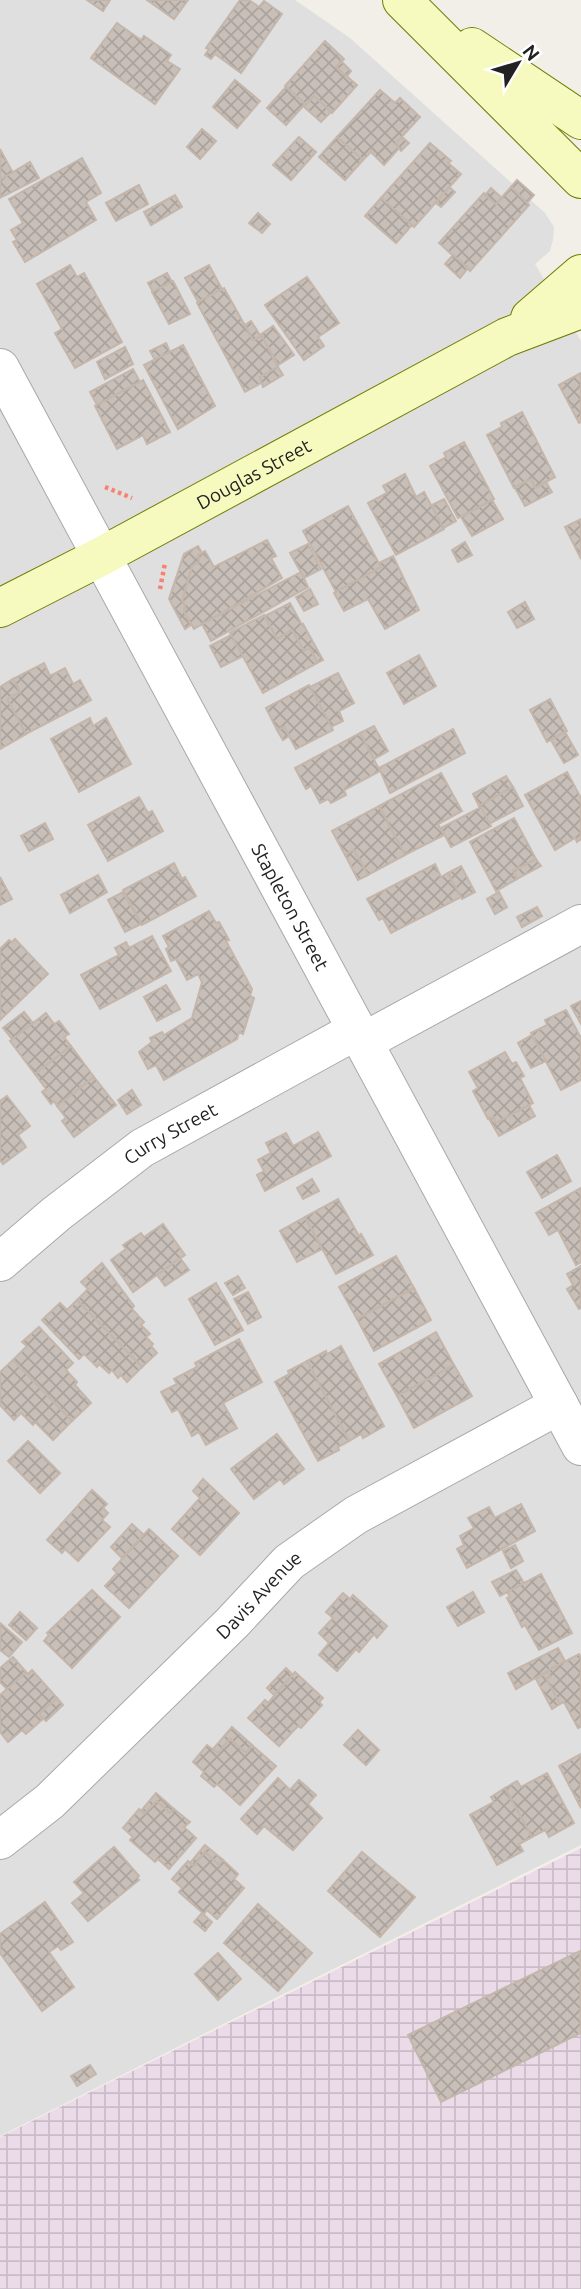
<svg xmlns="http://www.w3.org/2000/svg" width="581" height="2289" viewBox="0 0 581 2289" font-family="Ubuntu,sans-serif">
	<defs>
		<pattern id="industrial-grid" width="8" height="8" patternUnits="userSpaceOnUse" patternTransform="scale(1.75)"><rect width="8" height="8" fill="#ebdbe8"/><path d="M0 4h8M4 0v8" fill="none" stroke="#c9bcc7"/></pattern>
		<pattern id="building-cross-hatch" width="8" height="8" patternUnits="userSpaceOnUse" patternTransform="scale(1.75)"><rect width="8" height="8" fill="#c7bfb8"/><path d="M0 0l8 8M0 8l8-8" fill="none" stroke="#aba49e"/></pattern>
	</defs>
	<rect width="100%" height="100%" fill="#f2efe9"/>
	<path fill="#e0dfdf" d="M 0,0 L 295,0 L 350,38 L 545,213 L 554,227 L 553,240 L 550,251 L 535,264 L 581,341 L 581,1845 L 0,2136 Z"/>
	<path fill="url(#industrial-grid)" d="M 581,1848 L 581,2289 L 0,2289 L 0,2137 Z"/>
	<g fill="url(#building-cross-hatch)" stroke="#c4b6ab" stroke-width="2">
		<path d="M 87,0 L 110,0 L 103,11 Z"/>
		<path d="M 147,0 L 188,0 L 174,19 Z"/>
		<path d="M 240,0 L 249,0 L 259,7 L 264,1 L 282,14 L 241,73 L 215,54 L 211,59 L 205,55 L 209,49 L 206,48 Z"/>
		<path d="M 117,23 L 141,40 L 144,36 L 171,55 L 167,61 L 180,69 L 155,104 L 91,58 Z"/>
		<path d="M 325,41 L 344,59 L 336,67 L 357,85 L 332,113 L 314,96 L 306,105 L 285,86 Z"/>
		<path d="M 341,61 L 351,71 L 347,76 L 336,67 Z"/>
		<path d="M 235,80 L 260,101 L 237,128 L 213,107 Z"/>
		<path d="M 286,87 L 305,104 L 286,125 L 267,108 Z"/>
		<path d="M 380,90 L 395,103 L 400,98 L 420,117 L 396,143 L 400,147 L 384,165 L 371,152 L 363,160 L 337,137 Z"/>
		<path d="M 314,96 L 331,112 L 321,122 L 304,107 Z"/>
		<path d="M 202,129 L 216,141 L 200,159 L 187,147 Z"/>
		<path d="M 299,137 L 316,152 L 291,180 L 273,165 Z"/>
		<path d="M 337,137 L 363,160 L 345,180 L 319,157 Z"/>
		<path d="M 402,137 L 409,143 L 401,151 L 396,143 Z"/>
		<path d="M 430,143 L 451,161 L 448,163 L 461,174 L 414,227 L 381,198 Z"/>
		<path d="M 0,149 L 13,173 L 0,180 Z"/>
		<path d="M 82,158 L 101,193 L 86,202 L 96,220 L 25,262 L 13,242 L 17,240 L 11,230 L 23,223 L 9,199 Z"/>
		<path d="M 30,162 L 39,178 L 0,198 L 0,180 Z"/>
		<path d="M 517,180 L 534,195 L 527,203 L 511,187 Z"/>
		<path d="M 139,185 L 148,204 L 116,221 L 106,203 Z"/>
		<path d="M 449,187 L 455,192 L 441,207 L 436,203 Z"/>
		<path d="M 511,187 L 529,205 L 470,271 L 439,243 L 484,193 L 496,204 Z"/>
		<path d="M 491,188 L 502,198 L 496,204 L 485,195 Z"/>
		<path d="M 175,195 L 182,207 L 151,225 L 144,212 Z"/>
		<path d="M 381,198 L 412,225 L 396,243 L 365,216 Z"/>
		<path d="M 258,213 L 270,224 L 262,233 L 249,223 Z"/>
		<path d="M 453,255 L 468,268 L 460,278 L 445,264 Z"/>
		<path d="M 70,265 L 77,277 L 84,273 L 122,342 L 75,368 L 55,333 L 62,329 L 37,284 Z"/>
		<path d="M 209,265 L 222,289 L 198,302 L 185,278 Z"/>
		<path d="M 167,273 L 172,282 L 153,292 L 148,283 Z"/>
		<path d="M 307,277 L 339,323 L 318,337 L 324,346 L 304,360 L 265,305 Z"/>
		<path d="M 173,281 L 190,314 L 169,324 L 152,292 Z"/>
		<path d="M 224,288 L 253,340 L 262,336 L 278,367 L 260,377 L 263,382 L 245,392 L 197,303 Z"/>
		<path d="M 251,321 L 260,335 L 273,326 L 294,355 L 278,365 L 262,336 L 253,340 L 245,325 Z"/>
		<path d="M 166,343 L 170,352 L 155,360 L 150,351 Z"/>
		<path d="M 183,345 L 215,406 L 178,429 L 144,365 Z"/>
		<path d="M 125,347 L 133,364 L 105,379 L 97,362 Z"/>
		<path d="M 278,367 L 283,375 L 263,387 L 260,377 Z"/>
		<path d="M 133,369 L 140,382 L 97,405 L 90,392 Z"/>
		<path d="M 581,373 L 581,422 L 579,423 L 559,385 Z"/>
		<path d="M 143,380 L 170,432 L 147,444 L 143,435 L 117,449 L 95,406 Z"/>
		<path d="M 522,412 L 555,477 L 535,488 L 531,479 L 514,488 L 487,435 L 502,427 L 501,423 Z"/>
		<path d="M 464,442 L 494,499 L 458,518 L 430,466 L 446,457 L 444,453 Z"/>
		<path d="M 405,474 L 416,497 L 424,492 L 444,529 L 396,555 L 368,503 L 387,493 L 383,486 Z"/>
		<path d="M 531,479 L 535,488 L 546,482 L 552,492 L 525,506 L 515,488 Z"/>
		<path d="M 444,499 L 456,521 L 443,528 L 432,505 Z"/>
		<path d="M 492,500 L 503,519 L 472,536 L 461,517 Z"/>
		<path d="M 348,506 L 381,567 L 336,592 L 303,531 Z"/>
		<path d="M 581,519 L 581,559 L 565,527 Z"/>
		<path d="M 267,540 L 276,556 L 271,558 L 282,578 L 194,629 L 184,612 L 185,605 L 182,601 L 192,566 L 199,562 L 198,555 L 205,551 L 214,567 Z"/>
		<path d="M 465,542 L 472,555 L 458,562 L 452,550 Z"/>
		<path d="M 308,544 L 321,569 L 304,578 L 290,553 Z"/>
		<path d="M 198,546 L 202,553 L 198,555 L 199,562 L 192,566 L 182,601 L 185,605 L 184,612 L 191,625 L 185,629 L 169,599 L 184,554 Z"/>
		<path d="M 393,556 L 419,610 L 385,629 L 368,599 L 344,611 L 334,593 L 381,567 L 379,563 Z"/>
		<path d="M 301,572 L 308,587 L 211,641 L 202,624 Z"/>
		<path d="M 310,589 L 318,604 L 304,611 L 296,597 Z"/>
		<path d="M 525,602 L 534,619 L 517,628 L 508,612 Z"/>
		<path d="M 290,603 L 302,625 L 303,624 L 323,660 L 317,663 L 310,648 L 304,651 L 292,630 L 277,639 L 265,616 Z"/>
		<path d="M 264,615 L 277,639 L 292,630 L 304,651 L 310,648 L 317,663 L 263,693 L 230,633 Z"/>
		<path d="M 231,635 L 243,656 L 221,667 L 210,646 Z"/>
		<path d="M 419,655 L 436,686 L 404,704 L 387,673 Z"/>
		<path d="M 44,663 L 50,676 L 65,668 L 73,684 L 80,680 L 91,700 L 26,734 L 7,699 L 20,692 L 13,679 Z"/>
		<path d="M 338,673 L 354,703 L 339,711 L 343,721 L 331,727 L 310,687 Z"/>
		<path d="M 13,679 L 20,692 L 7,699 L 26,734 L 0,749 L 0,687 Z"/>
		<path d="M 309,685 L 333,730 L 296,749 L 284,727 L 277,730 L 266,708 Z"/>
		<path d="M 550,699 L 567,731 L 547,742 L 530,710 Z"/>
		<path d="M 90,718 L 93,726 L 106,718 L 131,764 L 79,792 L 51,739 Z"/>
		<path d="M 374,726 L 388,751 L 374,759 L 360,733 Z"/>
		<path d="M 284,727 L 289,736 L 283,740 L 277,730 Z"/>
		<path d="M 453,729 L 465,753 L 390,793 L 379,768 Z"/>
		<path d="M 565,732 L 578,755 L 564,763 L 551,740 Z"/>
		<path d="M 360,733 L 380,771 L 344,790 L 346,795 L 331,803 L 328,799 L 320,803 L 311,786 L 306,789 L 295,768 Z"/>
		<path d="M 567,772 L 581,798 L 581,839 L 577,842 L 575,838 L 555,850 L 525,795 Z"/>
		<path d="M 441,773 L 462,811 L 438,824 L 444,835 L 405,855 L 379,806 Z"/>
		<path d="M 506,776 L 513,787 L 479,806 L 473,794 Z"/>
		<path d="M 513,787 L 523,806 L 489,824 L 479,806 Z"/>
		<path d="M 139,797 L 148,813 L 152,811 L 163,831 L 108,861 L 88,825 Z"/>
		<path d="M 379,806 L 405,855 L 368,875 L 354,850 L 345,855 L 332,831 Z"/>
		<path d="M 481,807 L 491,826 L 451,847 L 441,828 Z"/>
		<path d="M 514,818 L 536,859 L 513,871 L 517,879 L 496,891 L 470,842 Z"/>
		<path d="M 45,823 L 53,839 L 29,851 L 21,836 Z"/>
		<path d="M 354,850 L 368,875 L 358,880 L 345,855 Z"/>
		<path d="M 536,859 L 541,866 L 517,879 L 513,871 Z"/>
		<path d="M 174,863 L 182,879 L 185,877 L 196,896 L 142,925 L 123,890 Z"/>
		<path d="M 435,864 L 441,877 L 448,873 L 461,897 L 391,933 L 383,918 L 379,920 L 367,899 Z"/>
		<path d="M 461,866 L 475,892 L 462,899 L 448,873 Z"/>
		<path d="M 98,875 L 107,892 L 70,913 L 61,895 Z"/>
		<path d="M 0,877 L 12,899 L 0,905 Z"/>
		<path d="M 123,892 L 141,924 L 125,932 L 108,900 Z"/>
		<path d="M 499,892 L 507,907 L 495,914 L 487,899 Z"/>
		<path d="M 537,907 L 542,916 L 522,927 L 517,917 Z"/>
		<path d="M 209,911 L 216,923 L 219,922 L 229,940 L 226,941 L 252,989 L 250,996 L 254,998 L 243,1034 L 239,1032 L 237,1039 L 164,1080 L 156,1065 L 148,1069 L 139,1052 L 152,1042 L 150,1038 L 162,1032 L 164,1035 L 192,1018 L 202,982 L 198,974 L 187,980 L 176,959 L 171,961 L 166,949 L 169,947 L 163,936 Z"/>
		<path d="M 152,936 L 171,971 L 100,1009 L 81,975 L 119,955 L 115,948 L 126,942 L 129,948 Z"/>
		<path d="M 15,939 L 48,974 L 0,1020 L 0,949 L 9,940 L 12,942 Z"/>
		<path d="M 166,985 L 180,1009 L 157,1021 L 144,997 Z"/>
		<path d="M 581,1001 L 581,1024 L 571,1006 Z"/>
		<path d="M 566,1010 L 581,1038 L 581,1080 L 561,1090 L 531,1033 L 547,1025 L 545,1020 Z"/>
		<path d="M 24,1012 L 33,1023 L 12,1039 L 3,1028 Z"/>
		<path d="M 46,1013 L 54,1024 L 59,1021 L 69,1034 L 64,1037 L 71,1046 L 35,1074 L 10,1041 Z"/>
		<path d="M 532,1035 L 546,1061 L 531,1068 L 518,1043 Z"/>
		<path d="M 71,1046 L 94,1077 L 57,1106 L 54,1101 L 51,1104 L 42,1092 L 46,1089 L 35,1074 Z"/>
		<path d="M 505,1052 L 512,1064 L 516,1062 L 524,1076 L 520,1078 L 533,1103 L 496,1123 L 493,1117 L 488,1119 L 473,1091 L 478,1088 L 469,1072 Z"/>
		<path d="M 94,1077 L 116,1105 L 74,1137 L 62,1121 L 66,1118 L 57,1106 Z"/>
		<path d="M 132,1090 L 141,1105 L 127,1114 L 118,1100 Z"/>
		<path d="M 7,1096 L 30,1126 L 18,1135 L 26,1147 L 3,1164 L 0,1160 L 0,1101 Z"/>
		<path d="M 529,1105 L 535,1116 L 499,1136 L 489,1119 L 493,1117 L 496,1123 Z"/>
		<path d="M 318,1132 L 331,1156 L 265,1191 L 257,1175 L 264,1171 L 258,1160 L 271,1153 L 266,1143 L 286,1133 L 293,1146 Z"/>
		<path d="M 557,1155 L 571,1181 L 542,1198 L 527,1172 Z"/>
		<path d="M 312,1179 L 319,1191 L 303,1199 L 297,1188 Z"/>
		<path d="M 581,1188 L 581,1262 L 576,1265 L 558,1230 L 549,1235 L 536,1213 Z"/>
		<path d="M 338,1199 L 359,1236 L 361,1234 L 373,1255 L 336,1274 L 305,1217 Z"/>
		<path d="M 305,1217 L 322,1249 L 297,1262 L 280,1231 Z"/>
		<path d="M 163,1224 L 185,1255 L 133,1292 L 111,1260 L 126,1249 L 123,1245 L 141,1233 L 144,1237 Z"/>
		<path d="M 396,1256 L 414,1288 L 357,1319 L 339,1287 Z"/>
		<path d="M 180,1258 L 189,1270 L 165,1286 L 157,1275 Z"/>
		<path d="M 102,1263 L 134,1306 L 132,1309 L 144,1322 L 141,1325 L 150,1334 L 146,1337 L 153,1344 L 151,1346 L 157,1353 L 142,1367 L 77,1300 L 88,1289 L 81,1282 Z"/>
		<path d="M 581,1266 L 581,1308 L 579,1309 L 567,1289 L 573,1285 L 567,1274 Z"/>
		<path d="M 238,1276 L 245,1288 L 233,1295 L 225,1283 Z"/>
		<path d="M 216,1283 L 243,1330 L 215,1345 L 189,1299 Z"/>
		<path d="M 414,1288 L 431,1320 L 374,1351 L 357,1319 Z"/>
		<path d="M 248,1292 L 261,1317 L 248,1324 L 234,1299 Z"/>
		<path d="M 77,1300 L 142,1367 L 127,1382 L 121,1375 L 118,1378 L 112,1370 L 109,1373 L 99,1364 L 97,1367 L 84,1354 L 79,1359 L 42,1320 L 60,1303 L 67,1310 Z"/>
		<path d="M 39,1327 L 73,1363 L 66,1370 L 77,1382 L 75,1385 L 91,1403 L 72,1421 L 13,1360 L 27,1346 L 22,1342 Z"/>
		<path d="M 436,1332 L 454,1365 L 397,1396 L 379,1364 Z"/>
		<path d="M 239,1339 L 262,1382 L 223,1403 L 237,1428 L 206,1445 L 199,1432 L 192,1436 L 178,1409 L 172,1412 L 161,1392 L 177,1384 L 174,1379 L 197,1367 L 195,1363 Z"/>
		<path d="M 341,1346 L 384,1426 L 363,1438 L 361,1434 L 349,1441 L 307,1361 L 326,1351 L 327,1354 Z"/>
		<path d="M 13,1360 L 72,1421 L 53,1440 L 35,1422 L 33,1425 L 21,1413 L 14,1420 L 0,1405 L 0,1372 Z"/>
		<path d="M 307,1361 L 349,1441 L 338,1447 L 339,1450 L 318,1461 L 275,1382 L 289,1374 L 288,1371 Z"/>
		<path d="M 454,1365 L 472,1396 L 414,1428 L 397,1396 Z"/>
		<path d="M 277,1434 L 304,1469 L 284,1484 L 280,1479 L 254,1499 L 231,1469 Z"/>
		<path d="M 28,1441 L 60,1473 L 40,1493 L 8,1461 Z"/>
		<path d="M 203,1479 L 239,1513 L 200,1555 L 172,1529 L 200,1498 L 193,1491 Z"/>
		<path d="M 92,1490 L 107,1504 L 103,1508 L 108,1513 L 102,1520 L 110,1527 L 78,1561 L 65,1549 L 62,1553 L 47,1540 Z"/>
		<path d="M 521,1504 L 535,1531 L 467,1568 L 457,1549 L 464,1545 L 460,1536 L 474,1528 L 468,1518 L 489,1507 L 495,1518 Z"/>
		<path d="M 132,1524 L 144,1535 L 122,1558 L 111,1547 Z"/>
		<path d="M 149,1529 L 178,1556 L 129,1608 L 105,1586 L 117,1573 L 113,1569 Z"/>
		<path d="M 515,1545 L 523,1561 L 511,1568 L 503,1551 Z"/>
		<path d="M 516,1570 L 524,1583 L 500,1596 L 492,1582 Z"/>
		<path d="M 541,1574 L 572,1633 L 539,1650 L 525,1625 L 522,1627 L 507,1598 L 510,1597 L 507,1592 Z"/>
		<path d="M 92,1590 L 120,1617 L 72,1668 L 44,1641 L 49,1635 L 47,1633 Z"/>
		<path d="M 473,1592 L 484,1612 L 458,1626 L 447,1607 Z"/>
		<path d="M 343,1593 L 350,1599 L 353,1595 L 387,1626 L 377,1638 L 374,1634 L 359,1652 L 356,1649 L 337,1671 L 319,1655 L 329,1643 L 319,1633 L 333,1618 L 326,1612 Z"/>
		<path d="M 20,1612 L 37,1628 L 26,1640 L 9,1625 Z"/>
		<path d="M 0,1623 L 22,1642 L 9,1657 L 0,1650 Z"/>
		<path d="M 558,1648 L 565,1661 L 516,1689 L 508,1673 Z"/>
		<path d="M 579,1654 L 581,1658 L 581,1727 L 578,1728 L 564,1702 L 560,1704 L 546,1678 L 550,1677 L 547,1671 Z"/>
		<path d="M 13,1657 L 26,1672 L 7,1689 L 0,1682 L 0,1668 Z"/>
		<path d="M 286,1668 L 293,1675 L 274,1695 L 267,1688 Z"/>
		<path d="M 32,1670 L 57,1698 L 39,1714 L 43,1719 L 26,1734 L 22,1730 L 8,1742 L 0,1732 L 0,1695 L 26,1672 L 28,1674 Z"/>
		<path d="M 295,1672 L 323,1698 L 319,1702 L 322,1705 L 301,1728 L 298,1726 L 279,1746 L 248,1718 L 265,1700 L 268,1703 Z"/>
		<path d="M 548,1672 L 550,1677 L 546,1678 L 560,1704 L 552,1709 L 536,1679 Z"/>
		<path d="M 57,1698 L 63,1705 L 46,1721 L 39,1714 Z"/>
		<path d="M 232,1727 L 252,1745 L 246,1753 L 230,1739 L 218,1753 L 213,1749 Z"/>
		<path d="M 358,1730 L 379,1750 L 366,1765 L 344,1745 Z"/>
		<path d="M 230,1739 L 246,1753 L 252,1745 L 276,1766 L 240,1805 L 217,1784 L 214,1787 L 201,1776 L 204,1772 L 193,1762 L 207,1745 L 218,1753 Z"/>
		<path d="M 581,1754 L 581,1808 L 559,1766 Z"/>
		<path d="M 547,1773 L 574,1823 L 549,1837 L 545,1830 L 532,1837 L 505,1788 L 517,1781 L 521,1787 Z"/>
		<path d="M 278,1778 L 290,1790 L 299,1780 L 316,1795 L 308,1804 L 322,1818 L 293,1850 L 264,1826 L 257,1834 L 241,1819 Z"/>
		<path d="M 505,1788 L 532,1837 L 519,1844 L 523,1851 L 497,1865 L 470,1815 L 494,1802 L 491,1797 Z"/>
		<path d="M 156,1793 L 174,1809 L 170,1813 L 157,1801 L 144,1814 L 141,1811 Z"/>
		<path d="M 157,1801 L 170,1813 L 174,1809 L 190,1822 L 184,1827 L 196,1838 L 169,1869 L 158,1859 L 155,1862 L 130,1840 L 133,1837 L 123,1828 L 139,1809 L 144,1814 Z"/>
		<path d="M 205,1845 L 223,1860 L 219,1865 L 205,1852 L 194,1866 L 190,1863 Z"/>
		<path d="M 114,1847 L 139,1876 L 137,1878 L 139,1880 L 88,1921 L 72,1903 L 84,1893 L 74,1882 Z"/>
		<path d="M 205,1852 L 219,1865 L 223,1860 L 238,1874 L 234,1879 L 244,1888 L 217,1919 L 207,1910 L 204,1914 L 179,1892 L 182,1888 L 172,1879 L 188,1861 L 194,1866 Z"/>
		<path d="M 362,1852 L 415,1897 L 380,1937 L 328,1891 Z"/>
		<path d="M 45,1902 L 73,1942 L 61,1950 L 58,1946 L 49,1952 L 74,1987 L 42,2011 L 0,1953 L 0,1934 Z"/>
		<path d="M 258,1904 L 312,1953 L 278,1991 L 224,1943 Z"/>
		<path d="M 202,1913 L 212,1922 L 205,1931 L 194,1922 Z"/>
		<path d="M 580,1951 L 581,2033 L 441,2102 L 408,2035 Z"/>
		<path d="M 218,1953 L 241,1979 L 218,2000 L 195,1974 Z"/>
		<path d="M 90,2065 L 96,2074 L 77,2086 L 71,2076 Z"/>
	</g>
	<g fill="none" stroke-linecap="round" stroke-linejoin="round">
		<g stroke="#a9a9a9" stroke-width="40">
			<g id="street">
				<path id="s1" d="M 0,368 L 581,1446"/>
				<path d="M 363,1042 L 581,924"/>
				<path id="s2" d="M 0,1262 L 56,1214 L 142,1148 L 357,1030"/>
				<path id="s3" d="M 0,1840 L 50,1801 L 232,1623 L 289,1562 L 356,1515 L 559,1405"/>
			</g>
		</g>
		<g stroke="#707d05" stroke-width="40">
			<g id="secondary">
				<path d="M 402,0 L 581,179"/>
				<path d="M 472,47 L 581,120"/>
				<path d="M 530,318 L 581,274"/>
				<path id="s4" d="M 0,608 L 100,557 L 507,337 L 581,309"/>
			</g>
		</g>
		<g stroke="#fa8072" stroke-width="4.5" stroke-dasharray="3.5 3.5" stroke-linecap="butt">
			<path d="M 105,487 L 132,498"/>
			<path d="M 160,589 L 165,563"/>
		</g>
		<use href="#street" stroke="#fff" stroke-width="38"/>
		<use href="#secondary" stroke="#f7fabf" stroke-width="38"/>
	</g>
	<g text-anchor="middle" stroke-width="7" stroke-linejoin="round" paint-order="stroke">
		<g font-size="19" fill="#222" stroke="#fff">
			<text dy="7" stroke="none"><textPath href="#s4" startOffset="287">Douglas Street</textPath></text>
			<text dy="7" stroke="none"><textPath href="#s1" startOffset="612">Stapleton Street</textPath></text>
			<text dy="7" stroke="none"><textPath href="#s2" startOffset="214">Curry Street</textPath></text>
			<text dy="7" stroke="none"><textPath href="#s3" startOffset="357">Davis Avenue</textPath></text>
		</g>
	</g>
	<g transform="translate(518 63) rotate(52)" stroke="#ffffff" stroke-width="5" paint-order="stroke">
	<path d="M0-5L12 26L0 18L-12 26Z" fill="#222222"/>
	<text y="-10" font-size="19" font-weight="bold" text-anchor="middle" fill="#222222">N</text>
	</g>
</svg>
